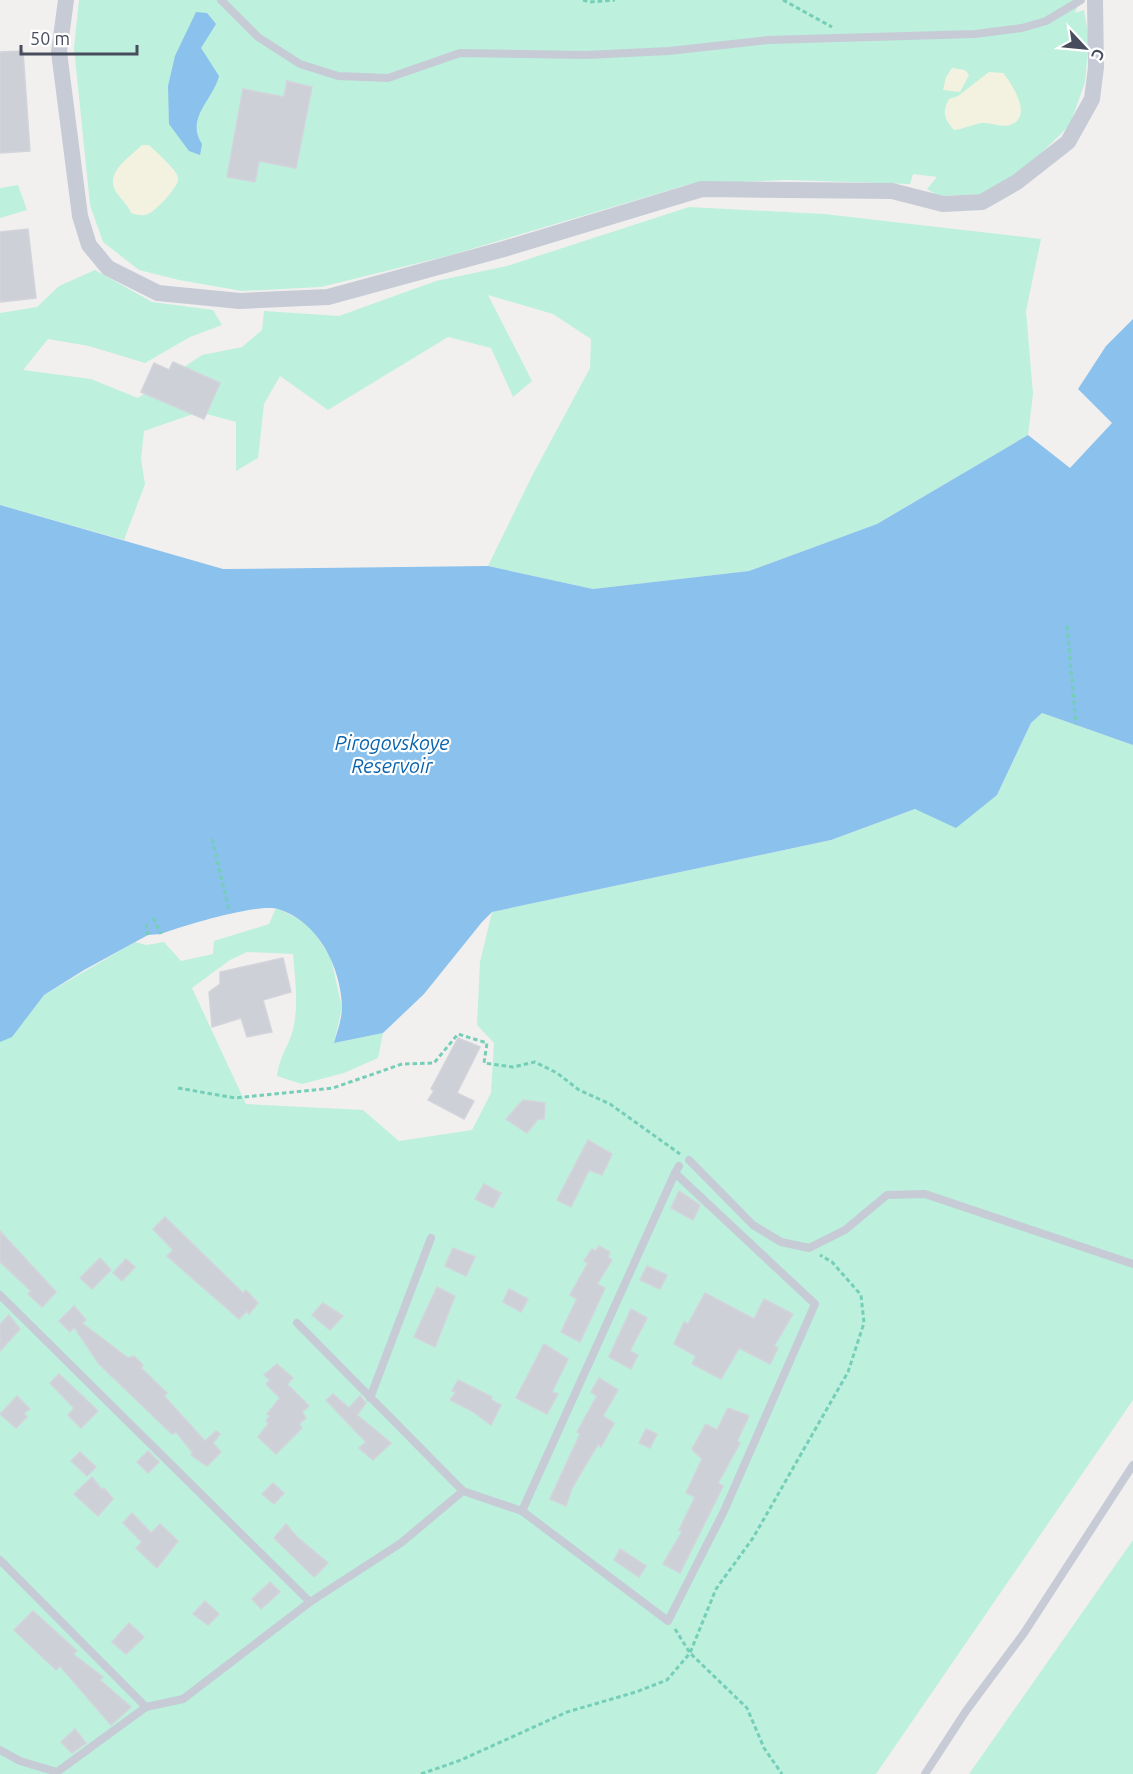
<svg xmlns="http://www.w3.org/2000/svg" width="1133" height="1774" viewBox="0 0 1133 1774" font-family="Ubuntu,sans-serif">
	<rect width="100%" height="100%" fill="#f2f0ef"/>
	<g fill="#bdf0dd">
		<path d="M 79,0 L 1080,0 L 1075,13 L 1084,10 L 1089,39 L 1085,82 L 1070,125 L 1027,167 L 989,194 L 938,196 L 927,189 L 937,177 L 913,174 L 910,184 L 787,180 L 690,184 L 451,255 L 321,287 L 242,291 L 179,280 L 139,270 L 103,242 L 90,205 L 74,48 Z"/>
		<path d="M 18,185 L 27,210 L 0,218 L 0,188 Z"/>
		<path d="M 689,207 L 824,214 L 1041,239 L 1026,311 L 1033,394 L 1028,435 L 877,524 L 749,571 L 593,589 L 488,566 L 532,476 L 590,368 L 591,339 L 553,314 L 488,295 L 532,381 L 513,397 L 491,348 L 448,337 L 328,410 L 280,376 L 264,404 L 258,458 L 236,471 L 236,422 L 199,412 L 144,431 L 141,459 L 145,484 L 124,540 L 0,505 L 0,313 L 37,307 L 59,286 L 95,270 L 152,302 L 213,310 L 222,325 L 190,337 L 145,363 L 89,346 L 48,339 L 23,370 L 91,379 L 138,398 L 202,355 L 242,347 L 262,330 L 264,311 L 339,316 L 436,281 L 507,266 Z"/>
		<path d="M 1042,713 L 1133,745 L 1133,1400 L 876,1774 L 0,1774 L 0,1037 L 44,995 L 135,942 L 146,945 L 164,942 L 181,961 L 213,954 L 214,941 L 269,924 L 276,908 L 308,923 L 331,958 L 342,1008 L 334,1043 L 383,1033 L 378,1058 L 344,1073 L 302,1084 L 277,1076 C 280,1057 285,1052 291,1036 C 300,1010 295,980 293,954 L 247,952 L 230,960 L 192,988 L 246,1104 L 363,1110 L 399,1141 L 472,1130 L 491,1093 L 494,1043 L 477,1025 L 480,962 L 492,912 L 831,840 L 915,809 L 997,795 L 1031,723 Z"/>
		<path d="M 1133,1540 L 1133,1774 L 969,1774 Z"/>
	</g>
	<g fill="#f3f2e0">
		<path d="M 952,68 L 965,70 L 969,75 L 960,92 L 943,90 L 946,77 Z"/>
		<path d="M 989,72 L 1003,73 C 1012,83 1034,118 1010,125 C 1001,128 992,122 982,123 C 973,124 964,129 954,130 C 944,119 942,112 949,99 L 958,96 Z"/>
		<path d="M 142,145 L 149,145 C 156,152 176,169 178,177 C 181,185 157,209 150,213 C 143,217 137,215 131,213 C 127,203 119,198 115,190 C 106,171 130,157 142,145 Z"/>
	</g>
	<g fill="#8ac1ed">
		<path d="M 196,12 L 207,13 L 216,24 L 201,48 L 219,76 C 213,100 185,118 202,144 L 200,155 L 189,151 L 169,124 L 168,86 L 175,56 Z"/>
		<path d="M 1133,319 L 1133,745 L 1042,713 L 1031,723 L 997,795 L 956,828 L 915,809 L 831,840 L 492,912 L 482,922 L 424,994 L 383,1033 L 334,1043 C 337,1032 342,1019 342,1007 C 341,967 318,921 278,909 C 258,903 182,926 161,934 L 148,935 L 84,970 L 44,995 L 12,1037 L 0,1042 L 0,505 L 223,569 L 488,566 L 593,589 L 749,571 L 877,524 L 1028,435 L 1070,468 L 1112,423 L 1078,389 L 1106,346 Z"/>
	</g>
	<g fill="#ced0d7" stroke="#d3d4db" stroke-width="1.5">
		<path d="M 23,51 L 30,151 L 0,153 L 0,52 Z"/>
		<path d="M 287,81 L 312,87 L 296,168 L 259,161 L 255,182 L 227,177 L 243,89 L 284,97 Z"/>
		<path d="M 28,229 L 36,298 L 0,302 L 0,232 Z"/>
		<path d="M 173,362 L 220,383 L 204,419 L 141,392 L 154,363 L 169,370 Z"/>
		<path d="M 283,958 L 291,992 L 263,1000 L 272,1032 L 247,1037 L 241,1018 L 212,1027 L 209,992 L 220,984 L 220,972 Z"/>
		<path d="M 458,1038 L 480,1047 L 457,1093 L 474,1101 L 464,1119 L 428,1100 L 434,1091 L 431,1089 Z"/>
		<path d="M 523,1100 L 545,1103 L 544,1119 L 538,1119 L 527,1133 L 506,1119 Z"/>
		<path d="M 588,1140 L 612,1154 L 602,1175 L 589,1170 L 571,1207 L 557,1200 Z"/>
		<path d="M 484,1184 L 501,1193 L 493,1208 L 475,1199 Z"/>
		<path d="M 679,1191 L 700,1205 L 693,1220 L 671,1208 Z"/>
		<path d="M 165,1217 L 243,1293 L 246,1290 L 258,1303 L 249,1314 L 247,1311 L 239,1319 L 167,1256 L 173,1250 L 153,1229 Z"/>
		<path d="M 0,1231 L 56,1292 L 42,1307 L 28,1294 L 31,1291 L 0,1262 Z"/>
		<path d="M 599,1246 L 610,1252 L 608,1257 L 612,1260 L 597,1284 L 605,1288 L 580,1342 L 561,1332 L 577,1299 L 570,1295 L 588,1263 L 584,1261 L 592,1249 L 596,1251 Z"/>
		<path d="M 453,1248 L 475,1257 L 466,1276 L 445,1266 Z"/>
		<path d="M 100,1258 L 111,1270 L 92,1289 L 80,1278 Z"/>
		<path d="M 126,1259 L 135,1267 L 122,1281 L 113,1273 Z"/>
		<path d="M 647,1266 L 667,1275 L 660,1289 L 640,1280 Z"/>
		<path d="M 437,1287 L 455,1296 L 435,1347 L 414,1337 Z"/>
		<path d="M 509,1289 L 528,1299 L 521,1312 L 503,1302 Z"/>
		<path d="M 705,1293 L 754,1319 L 764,1299 L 793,1314 L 774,1346 L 778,1348 L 770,1364 L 739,1348 L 721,1379 L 692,1364 L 696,1356 L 674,1344 L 684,1322 L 688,1324 Z"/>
		<path d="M 323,1303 L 343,1316 L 330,1330 L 312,1315 Z"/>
		<path d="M 74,1306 L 86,1320 L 82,1323 L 128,1358 L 134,1356 L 143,1365 L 141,1368 L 167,1393 L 164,1396 L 205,1441 L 216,1431 L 220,1434 L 213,1443 L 221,1452 L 207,1466 L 191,1455 L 193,1453 L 176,1432 L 172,1434 L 99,1364 L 74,1327 L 70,1332 L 59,1321 Z"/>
		<path d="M 631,1309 L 647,1318 L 630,1351 L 638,1355 L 631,1369 L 609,1357 Z"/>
		<path d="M 9,1315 L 20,1329 L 0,1351 L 0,1324 Z"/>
		<path d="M 544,1344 L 568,1359 L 552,1392 L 558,1394 L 547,1414 L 516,1398 Z"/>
		<path d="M 277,1364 L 293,1378 L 287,1384 L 309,1406 L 302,1412 L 306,1418 L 299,1424 L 302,1428 L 276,1454 L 258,1437 L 269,1423 L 266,1421 L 270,1416 L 267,1414 L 280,1398 L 266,1384 L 270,1380 L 264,1375 Z"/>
		<path d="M 59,1374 L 98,1411 L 81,1428 L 68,1415 L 74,1408 L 50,1383 Z"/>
		<path d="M 599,1378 L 618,1390 L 603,1416 L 614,1423 L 601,1447 L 598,1444 L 572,1488 L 566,1506 L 550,1499 L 580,1434 L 577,1432 L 597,1396 L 591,1392 Z"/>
		<path d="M 458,1380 L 492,1397 L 491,1400 L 501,1405 L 491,1425 L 472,1411 L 450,1400 L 456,1392 L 452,1391 Z"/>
		<path d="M 333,1394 L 349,1408 L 360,1396 L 366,1403 L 357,1415 L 391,1443 L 373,1460 L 359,1448 L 366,1442 L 326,1400 Z"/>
		<path d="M 17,1396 L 30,1409 L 24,1413 L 27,1417 L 16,1428 L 0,1414 Z"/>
		<path d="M 728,1408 L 749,1416 L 737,1441 L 740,1443 L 718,1483 L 723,1486 L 680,1573 L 663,1564 L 682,1532 L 679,1530 L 695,1497 L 686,1493 L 702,1459 L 692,1449 L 706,1424 L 717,1430 Z"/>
		<path d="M 646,1429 L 657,1434 L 650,1448 L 639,1443 Z"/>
		<path d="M 148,1451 L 159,1462 L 148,1473 L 137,1462 Z"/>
		<path d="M 80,1452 L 96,1467 L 87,1476 L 71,1461 Z"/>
		<path d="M 92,1477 L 102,1490 L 104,1488 L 113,1499 L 98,1516 L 74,1494 Z"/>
		<path d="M 273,1483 L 284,1493 L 274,1504 L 262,1494 Z"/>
		<path d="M 132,1513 L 151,1533 L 160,1524 L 178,1541 L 157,1568 L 136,1548 L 142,1542 L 123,1523 Z"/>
		<path d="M 286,1524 L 297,1537 L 328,1563 L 314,1577 L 274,1538 Z"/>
		<path d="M 620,1549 L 646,1566 L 639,1577 L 614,1560 Z"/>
		<path d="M 270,1582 L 280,1592 L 261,1609 L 252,1599 Z"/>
		<path d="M 205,1601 L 219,1614 L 208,1625 L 193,1614 Z"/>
		<path d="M 33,1611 L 77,1651 L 73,1654 L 103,1677 L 100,1680 L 131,1707 L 111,1725 L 60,1666 L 56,1670 L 14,1630 Z"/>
		<path d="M 129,1623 L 144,1637 L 126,1654 L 112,1642 Z"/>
		<path d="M 75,1729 L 86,1743 L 72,1753 L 61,1742 Z"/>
	</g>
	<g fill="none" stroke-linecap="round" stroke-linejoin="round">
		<g stroke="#75ceb7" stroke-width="3" stroke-dasharray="4.5 3" stroke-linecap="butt">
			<path d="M 583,0 L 590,2 L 615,0"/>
			<path d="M 783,0 L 832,27"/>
			<path d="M 1067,626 L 1076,724"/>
			<path d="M 212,839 L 229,910"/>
			<path d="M 153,918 L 161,934"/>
			<path d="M 146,924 L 148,935"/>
			<path d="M 178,1088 L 235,1098 L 333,1088 L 402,1064 L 434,1063 L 458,1034 L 487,1043 L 484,1063 L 513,1067 L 535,1062 L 557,1073 L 579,1090 L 610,1104 L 680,1154"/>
			<path d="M 675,1629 L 690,1653 L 747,1708 L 764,1748 L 782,1774"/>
			<path d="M 421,1774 L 461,1760 L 567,1712 L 636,1692 L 667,1680 L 690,1653 L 716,1589 L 753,1538 L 848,1372 L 864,1323 L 861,1295 L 832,1262 L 820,1255"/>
		</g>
		<g stroke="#c6cbd6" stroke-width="8">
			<path d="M 221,0 L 258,37 L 300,64 L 338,76 L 388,78 L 460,53 L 586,55 L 669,51 L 768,40 L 975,34 L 1022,28 L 1046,21 L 1081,0"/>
			<path d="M 689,1160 L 753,1225 L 781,1242 L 809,1248 L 845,1230 L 887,1195 L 925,1194 L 1133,1264"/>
			<path d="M 0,1295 L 310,1602"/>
			<path d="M 370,1398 L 431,1238"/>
			<path d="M 463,1491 L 522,1511 L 668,1621 L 724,1511 L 815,1304 L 675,1173 L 679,1166"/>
			<path d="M 522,1511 L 675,1173"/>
			<path d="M 0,1560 L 146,1707"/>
			<path d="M 0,1750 L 20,1761 L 57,1772 L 146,1707 L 183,1699 L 310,1602 L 401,1543 L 463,1491 L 297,1323"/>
			<path d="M 925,1774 L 966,1711 L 1024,1633 L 1133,1465"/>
		</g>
		<path stroke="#c6cbd6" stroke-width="16" d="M 66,0 L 59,52 L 80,216 L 89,245 L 108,268 L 158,293 L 240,301 L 328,297 L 504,249 L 702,189 L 892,191 L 943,204 L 982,202 L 1017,182 L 1068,142 L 1092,99 L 1096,67 L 1095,0"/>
	</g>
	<g text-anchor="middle" stroke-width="4.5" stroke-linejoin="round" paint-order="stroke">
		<g font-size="20" font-style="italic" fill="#0a64ad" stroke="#fff">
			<text x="392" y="750">Pirogovskoye<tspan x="392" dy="23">Reservoir</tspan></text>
		</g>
	</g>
	<g transform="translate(1085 48) rotate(116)" stroke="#ffffff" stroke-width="4.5" paint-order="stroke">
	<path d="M0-4.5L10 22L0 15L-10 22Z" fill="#474d5d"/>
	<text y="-9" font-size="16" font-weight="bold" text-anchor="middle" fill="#474d5d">С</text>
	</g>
	<path d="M21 45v9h116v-9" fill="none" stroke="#474d5d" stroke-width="3"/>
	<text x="30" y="45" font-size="18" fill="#474d5d" stroke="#ffffff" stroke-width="4.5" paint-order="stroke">50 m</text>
</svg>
